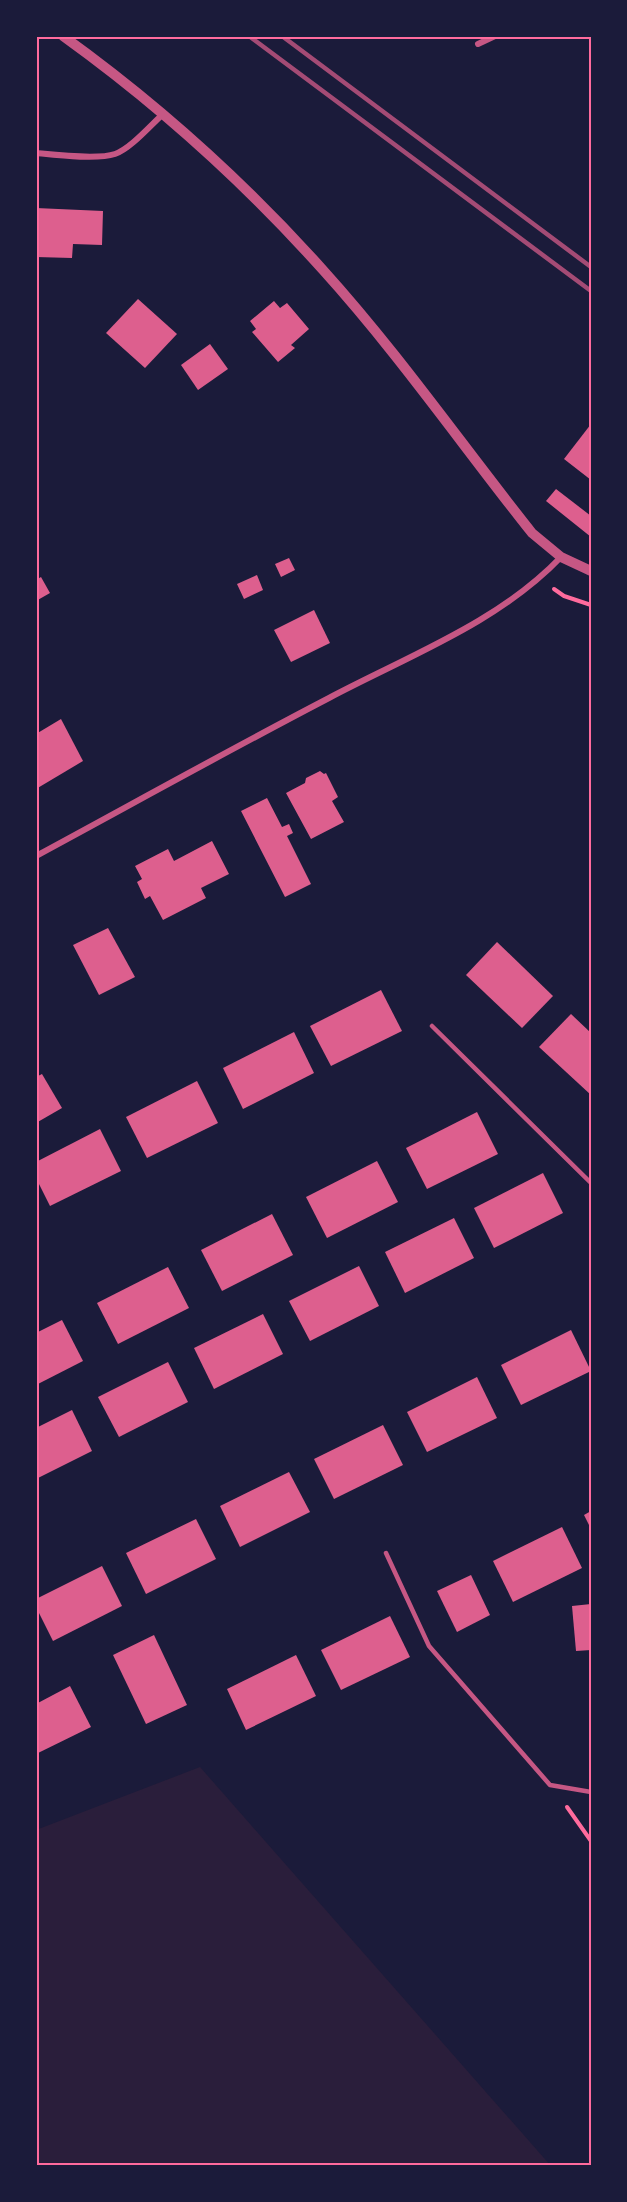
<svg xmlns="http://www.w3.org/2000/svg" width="627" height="2202" viewBox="0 0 627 2202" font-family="'Roboto Condensed',sans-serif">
	<rect width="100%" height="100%" fill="#1b1b3a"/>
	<path fill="#2a1e3b" d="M 200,1767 L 551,2166 L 36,2166 L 36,1830 Z"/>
	<g fill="#dd5f8e">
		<path d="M 36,208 L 103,211 L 102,245 L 73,244 L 72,258 L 36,257 Z"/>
		<path d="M 138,299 L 177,334 L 145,368 L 106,333 Z"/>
		<path d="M 274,301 L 280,308 L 287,303 L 309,329 L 291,345 L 295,348 L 278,362 L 252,332 L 256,329 L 250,321 Z"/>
		<path d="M 210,344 L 228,369 L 198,390 L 181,365 Z"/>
		<path d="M 591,424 L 591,480 L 564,459 Z"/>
		<path d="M 556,489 L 591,516 L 591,537 L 546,501 Z"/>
		<path d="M 289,558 L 295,570 L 281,577 L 275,564 Z"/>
		<path d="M 257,575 L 263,590 L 244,599 L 237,584 Z"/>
		<path d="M 41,577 L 50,593 L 36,601 L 36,580 Z"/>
		<path d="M 314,610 L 330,643 L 291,662 L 274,630 Z"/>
		<path d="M 61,719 L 83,761 L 36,789 L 36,734 Z"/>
		<path d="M 320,771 L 324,774 L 326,773 L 338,797 L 332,801 L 344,822 L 311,839 L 286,793 L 305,783 L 306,778 Z"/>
		<path d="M 267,798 L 282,827 L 289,824 L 293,833 L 287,836 L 311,884 L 285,897 L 241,811 Z"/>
		<path d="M 212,841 L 229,874 L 201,888 L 206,898 L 163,920 L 150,896 L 145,899 L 137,882 L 142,879 L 135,866 L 168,849 L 174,861 Z"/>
		<path d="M 108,928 L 135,977 L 99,995 L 73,945 Z"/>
		<path d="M 497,942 L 553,996 L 522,1028 L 466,975 Z"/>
		<path d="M 381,990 L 402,1031 L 331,1066 L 310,1026 Z"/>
		<path d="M 571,1014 L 591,1033 L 591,1095 L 539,1047 Z"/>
		<path d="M 294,1032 L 314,1073 L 243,1109 L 223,1068 Z"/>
		<path d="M 42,1074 L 62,1108 L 36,1123 L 36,1077 Z"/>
		<path d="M 197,1081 L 218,1123 L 147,1158 L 126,1117 Z"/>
		<path d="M 477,1112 L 498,1154 L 427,1189 L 406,1148 Z"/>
		<path d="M 100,1129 L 121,1171 L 50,1206 L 36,1178 L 36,1162 Z"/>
		<path d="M 377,1161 L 398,1202 L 327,1238 L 306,1197 Z"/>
		<path d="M 543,1173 L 563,1213 L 494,1248 L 474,1208 Z"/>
		<path d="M 272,1214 L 293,1255 L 222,1291 L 201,1250 Z"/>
		<path d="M 454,1218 L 474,1258 L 405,1293 L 385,1252 Z"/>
		<path d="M 359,1266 L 379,1306 L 310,1341 L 289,1301 Z"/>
		<path d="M 168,1267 L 189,1308 L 118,1344 L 97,1303 Z"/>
		<path d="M 263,1314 L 283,1354 L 214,1389 L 194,1348 Z"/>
		<path d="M 62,1320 L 83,1361 L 36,1385 L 36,1333 Z"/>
		<path d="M 571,1330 L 591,1371 L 521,1405 L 501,1365 Z"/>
		<path d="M 168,1362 L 188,1402 L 119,1437 L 98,1397 Z"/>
		<path d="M 477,1377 L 497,1418 L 427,1452 L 407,1412 Z"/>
		<path d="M 72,1410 L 92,1451 L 36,1479 L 36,1428 Z"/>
		<path d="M 383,1425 L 403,1465 L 334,1499 L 314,1459 Z"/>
		<path d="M 289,1472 L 310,1512 L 240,1547 L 220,1506 Z"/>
		<path d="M 591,1511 L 591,1529 L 584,1515 Z"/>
		<path d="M 196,1519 L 216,1559 L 146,1594 L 126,1553 Z"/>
		<path d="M 562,1527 L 582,1568 L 513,1602 L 493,1561 Z"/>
		<path d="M 102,1566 L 122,1606 L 53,1641 L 36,1607 L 36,1599 Z"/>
		<path d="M 471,1575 L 490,1615 L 457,1632 L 437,1591 Z"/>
		<path d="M 591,1604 L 591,1650 L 576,1651 L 572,1606 Z"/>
		<path d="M 390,1616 L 410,1657 L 341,1690 L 321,1650 Z"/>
		<path d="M 154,1635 L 187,1705 L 146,1724 L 113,1655 Z"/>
		<path d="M 296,1655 L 316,1696 L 246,1730 L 227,1689 Z"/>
		<path d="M 70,1686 L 91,1727 L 36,1754 L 36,1704 Z"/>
	</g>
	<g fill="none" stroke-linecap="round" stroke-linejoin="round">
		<g stroke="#ff6b9d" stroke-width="4">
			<path d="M 554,589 L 564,596 L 591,605"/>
			<path d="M 567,1807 L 591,1841"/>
		</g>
		<g stroke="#c65784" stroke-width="4.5">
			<path d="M 432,1026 L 591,1183"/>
			<path d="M 386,1553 L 429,1646 L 550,1785 L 591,1792"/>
		</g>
		<g stroke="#c65784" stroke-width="6">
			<path d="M 478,44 L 495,36"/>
			<path d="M 36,153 C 56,155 97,160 115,154 C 130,149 150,126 162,115"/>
			<path d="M 36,856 C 134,803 231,749 329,698 C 408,656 498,623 561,557"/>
		</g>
		<path stroke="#c65784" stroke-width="10" d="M 63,36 C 156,103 246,184 323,270 C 398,353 462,445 532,533 L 561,557 L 591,571"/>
		<g stroke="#a44b75" stroke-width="4.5">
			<path d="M 249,36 L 591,291"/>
			<path d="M 282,36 L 591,267"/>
		</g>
	</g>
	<rect width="627" height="2202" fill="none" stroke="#1b1b3a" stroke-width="75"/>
	<rect x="38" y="38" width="552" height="2126" fill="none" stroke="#ff6b9d" stroke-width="2"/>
</svg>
